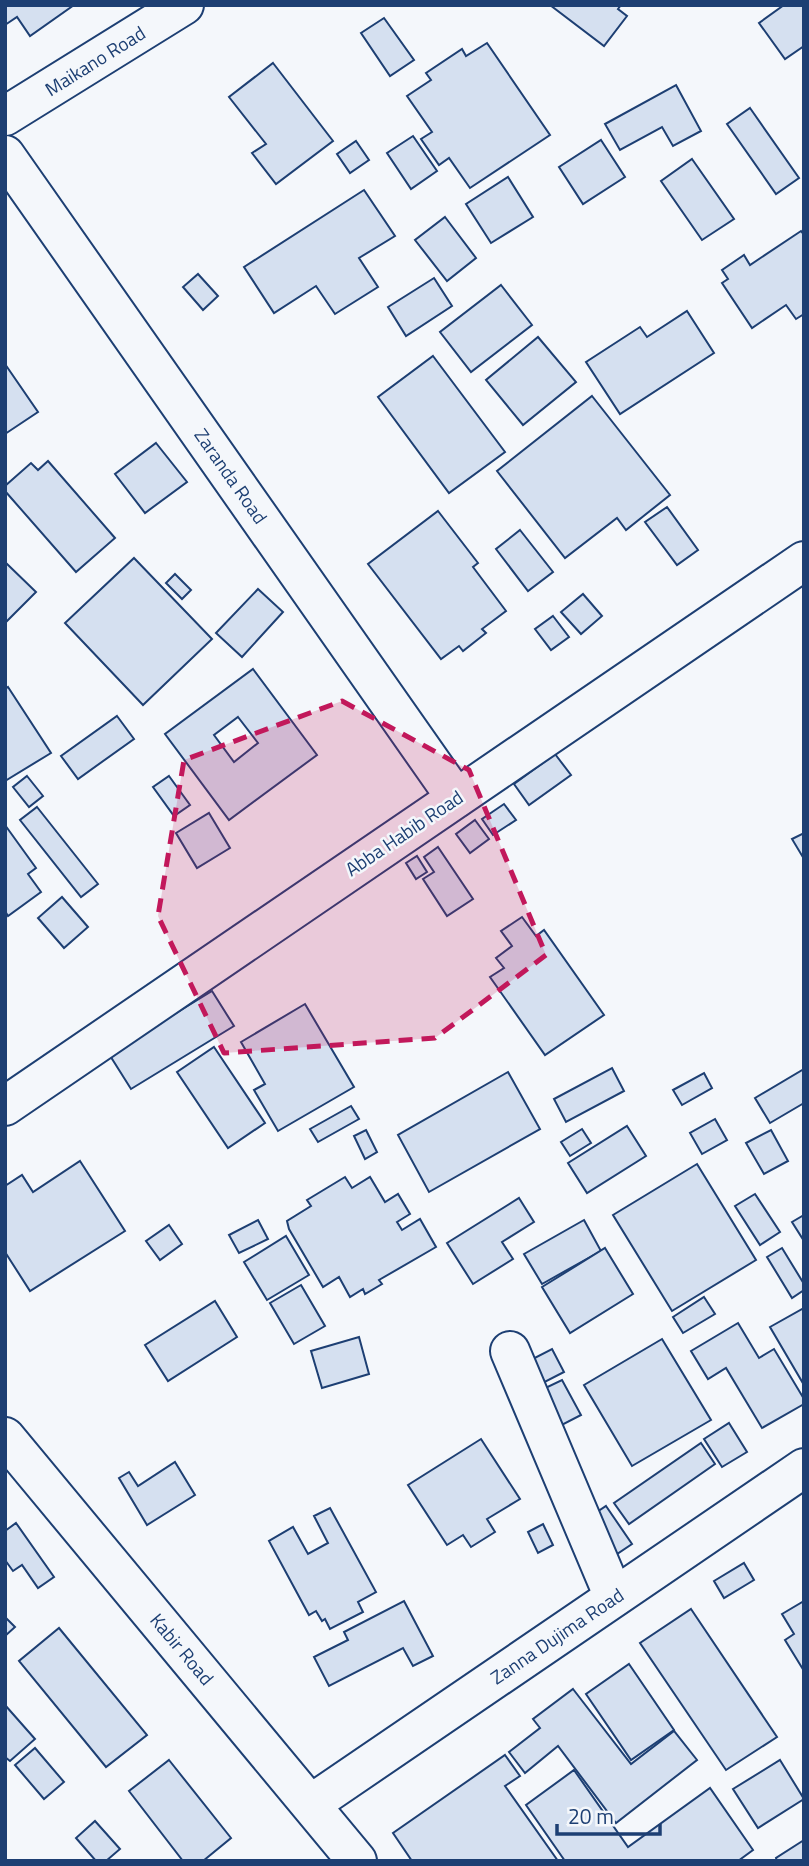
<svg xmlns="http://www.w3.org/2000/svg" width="809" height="1866" viewBox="0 0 809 1866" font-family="'Titillium Web',sans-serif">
	<rect width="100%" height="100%" fill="#f4f7fb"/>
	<g fill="#d5e0f0" stroke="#1d3f73" stroke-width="2" fill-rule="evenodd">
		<path d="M 5,5 L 74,5 L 30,36 L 17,17 L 5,25 Z"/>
		<path d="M 550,5 L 621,5 L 618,9 L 627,16 L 604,46 Z"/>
		<path d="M 784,5 L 804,5 L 804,46 L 785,59 L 759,23 Z"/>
		<path d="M 384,18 L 414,60 L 390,76 L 361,33 Z"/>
		<path d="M 487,43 L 550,135 L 470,188 L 449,158 L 439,165 L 421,139 L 432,132 L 407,96 L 431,80 L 426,73 L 462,49 L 466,56 Z"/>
		<path d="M 273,63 L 333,141 L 276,184 L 252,153 L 266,144 L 229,97 Z"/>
		<path d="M 676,85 L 701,131 L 673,146 L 662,127 L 620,150 L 605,124 Z"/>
		<path d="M 750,108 L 799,178 L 776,194 L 727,124 Z"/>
		<path d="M 413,136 L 437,171 L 411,189 L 387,153 Z"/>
		<path d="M 601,140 L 625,177 L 583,204 L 559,167 Z"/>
		<path d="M 356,141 L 369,160 L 350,173 L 337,154 Z"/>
		<path d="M 692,159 L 734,219 L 702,240 L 661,181 Z"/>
		<path d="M 508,177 L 533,217 L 491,243 L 466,204 Z"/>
		<path d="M 364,190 L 395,236 L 359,258 L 378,287 L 335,314 L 316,286 L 274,313 L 244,267 Z"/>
		<path d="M 445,217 L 476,258 L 447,281 L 415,240 Z"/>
		<path d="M 801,231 L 804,235 L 804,314 L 796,319 L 786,305 L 752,328 L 722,283 L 728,279 L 722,270 L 744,255 L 750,265 Z"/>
		<path d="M 198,274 L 218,296 L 203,310 L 183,287 Z"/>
		<path d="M 434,278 L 452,306 L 406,336 L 388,307 Z"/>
		<path d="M 501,285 L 532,325 L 471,372 L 440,332 Z"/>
		<path d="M 687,311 L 714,353 L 620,414 L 586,362 L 640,327 L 647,337 Z"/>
		<path d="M 538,337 L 576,382 L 523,425 L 486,380 Z"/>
		<path d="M 433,356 L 505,452 L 449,493 L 378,397 Z"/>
		<path d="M 5,364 L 38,412 L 5,434 Z"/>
		<path d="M 592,396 L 670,495 L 626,530 L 617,518 L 565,558 L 497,471 Z"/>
		<path d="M 156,443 L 187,482 L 145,513 L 115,474 Z"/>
		<path d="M 48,461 L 115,538 L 76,572 L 5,491 L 5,486 L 31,463 L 38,470 Z"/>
		<path d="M 667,507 L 698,550 L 677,565 L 645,522 Z"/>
		<path d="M 438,511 L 478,563 L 473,567 L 506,611 L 482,629 L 486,633 L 463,651 L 459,646 L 441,659 L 368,564 Z"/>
		<path d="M 520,530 L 553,572 L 528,591 L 496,549 Z"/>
		<path d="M 134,558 L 212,639 L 143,705 L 65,623 Z"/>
		<path d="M 5,562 L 36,592 L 5,623 Z"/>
		<path d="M 175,574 L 191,590 L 182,599 L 166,583 Z"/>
		<path d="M 258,589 L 283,612 L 242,657 L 216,633 Z"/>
		<path d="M 583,594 L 602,616 L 581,634 L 561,612 Z"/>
		<path d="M 553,616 L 569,637 L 551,650 L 535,629 Z"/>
		<path d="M 253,669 L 317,755 L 229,820 L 165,734 ZM 238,717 L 258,743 L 234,762 L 214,735 Z"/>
		<path d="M 8,687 L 51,753 L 5,781 L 5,689 Z"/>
		<path d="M 117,716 L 134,739 L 78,779 L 61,756 Z"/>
		<path d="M 555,754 L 571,775 L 529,805 L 514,784 Z"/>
		<path d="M 27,776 L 43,796 L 29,807 L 13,787 Z"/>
		<path d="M 169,776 L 190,805 L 174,816 L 153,787 Z"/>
		<path d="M 504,804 L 516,820 L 493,835 L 482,819 Z"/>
		<path d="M 37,807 L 98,884 L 81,897 L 20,820 Z"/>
		<path d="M 209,813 L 230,848 L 197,868 L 176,833 Z"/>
		<path d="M 475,820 L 489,839 L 470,853 L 456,834 Z"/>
		<path d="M 5,825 L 36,868 L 28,874 L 41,892 L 8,916 L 5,911 Z"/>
		<path d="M 804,833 L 804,859 L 792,839 Z"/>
		<path d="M 438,847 L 473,899 L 447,916 L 423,879 L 434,872 L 424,857 Z"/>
		<path d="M 417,856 L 427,872 L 416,879 L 406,863 Z"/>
		<path d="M 62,897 L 88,927 L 64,948 L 38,918 Z"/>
		<path d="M 522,917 L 536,936 L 544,930 L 604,1015 L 545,1055 L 490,977 L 504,968 L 496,958 L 512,946 L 501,931 Z"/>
		<path d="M 212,991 L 234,1026 L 131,1089 L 109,1054 Z"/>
		<path d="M 305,1004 L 354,1087 L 278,1131 L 254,1090 L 265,1084 L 241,1042 Z"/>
		<path d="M 214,1047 L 265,1123 L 228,1148 L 177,1072 Z"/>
		<path d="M 612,1068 L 624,1091 L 566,1122 L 554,1099 Z"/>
		<path d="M 804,1069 L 804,1103 L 770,1123 L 755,1098 Z"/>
		<path d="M 508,1072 L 540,1129 L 429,1192 L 398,1135 Z"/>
		<path d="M 704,1073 L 712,1088 L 682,1105 L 673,1090 Z"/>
		<path d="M 351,1106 L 359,1119 L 318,1142 L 310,1129 Z"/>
		<path d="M 715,1119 L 727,1140 L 702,1154 L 690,1133 Z"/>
		<path d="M 627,1126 L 646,1156 L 587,1193 L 568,1163 Z"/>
		<path d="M 582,1129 L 591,1143 L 570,1156 L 561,1142 Z"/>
		<path d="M 366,1130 L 377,1152 L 365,1159 L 354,1136 Z"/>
		<path d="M 771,1130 L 788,1161 L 764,1174 L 746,1143 Z"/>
		<path d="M 80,1161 L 125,1231 L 30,1291 L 5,1252 L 5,1186 L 22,1175 L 33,1192 Z"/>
		<path d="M 697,1164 L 756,1260 L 672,1311 L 613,1215 Z"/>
		<path d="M 345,1177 L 352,1188 L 370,1177 L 385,1202 L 398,1194 L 410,1214 L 397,1222 L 402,1230 L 420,1219 L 436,1247 L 379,1280 L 382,1284 L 365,1294 L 363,1289 L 350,1297 L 339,1277 L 323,1287 L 289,1229 L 287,1221 L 311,1206 L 307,1200 Z"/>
		<path d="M 755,1194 L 780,1232 L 760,1245 L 735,1206 Z"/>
		<path d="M 519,1198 L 534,1222 L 502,1242 L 513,1259 L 473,1284 L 447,1243 Z"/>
		<path d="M 804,1215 L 804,1241 L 792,1222 Z"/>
		<path d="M 258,1220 L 268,1239 L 239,1253 L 229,1235 Z"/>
		<path d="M 584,1220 L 601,1251 L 542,1284 L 524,1254 Z"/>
		<path d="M 169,1225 L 182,1244 L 160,1260 L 146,1241 Z"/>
		<path d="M 286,1236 L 309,1275 L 267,1300 L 244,1262 Z"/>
		<path d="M 605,1248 L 633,1294 L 570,1333 L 542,1287 Z"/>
		<path d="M 782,1248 L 804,1284 L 804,1290 L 792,1298 L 767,1257 Z"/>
		<path d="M 301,1285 L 325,1326 L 294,1344 L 270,1303 Z"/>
		<path d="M 704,1297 L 715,1314 L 683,1333 L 673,1317 Z"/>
		<path d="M 215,1301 L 237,1337 L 168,1381 L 145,1345 Z"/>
		<path d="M 804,1308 L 804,1385 L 770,1327 Z"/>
		<path d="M 738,1323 L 759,1358 L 774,1349 L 804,1399 L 804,1404 L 762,1428 L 726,1368 L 708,1379 L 691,1351 Z"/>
		<path d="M 359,1337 L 369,1374 L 322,1388 L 311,1351 Z"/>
		<path d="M 662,1339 L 711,1420 L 632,1466 L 584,1385 Z"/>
		<path d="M 552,1349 L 564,1372 L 533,1388 L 521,1365 Z"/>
		<path d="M 562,1380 L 581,1415 L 556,1428 L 537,1392 Z"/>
		<path d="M 729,1423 L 747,1452 L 722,1467 L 704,1439 Z"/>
		<path d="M 481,1439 L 520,1499 L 487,1519 L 495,1532 L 471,1547 L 463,1535 L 447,1545 L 408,1485 Z"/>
		<path d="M 701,1443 L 715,1464 L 629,1524 L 614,1503 Z"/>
		<path d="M 175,1462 L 195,1495 L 147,1525 L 119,1478 L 129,1472 L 138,1486 Z"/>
		<path d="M 606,1506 L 632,1544 L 614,1556 L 588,1518 Z"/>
		<path d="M 330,1508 L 376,1592 L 358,1602 L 363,1612 L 330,1629 L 325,1619 L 322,1621 L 316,1611 L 309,1615 L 269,1541 L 293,1527 L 308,1554 L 328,1543 L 314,1516 Z"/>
		<path d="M 16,1523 L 54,1577 L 38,1588 L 22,1565 L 13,1571 L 5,1560 L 5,1531 Z"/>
		<path d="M 543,1524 L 553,1545 L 538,1553 L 528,1532 Z"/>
		<path d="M 744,1563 L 754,1580 L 724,1598 L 714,1581 Z"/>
		<path d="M 404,1601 L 433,1656 L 413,1666 L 403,1648 L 329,1686 L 314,1657 L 348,1640 L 344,1632 Z"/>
		<path d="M 804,1601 L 804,1671 L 785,1640 L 794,1634 L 782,1614 Z"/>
		<path d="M 691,1609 L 777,1737 L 726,1770 L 640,1643 Z"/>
		<path d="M 5,1617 L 15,1627 L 5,1636 Z"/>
		<path d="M 59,1628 L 147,1735 L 106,1767 L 19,1661 Z"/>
		<path d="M 629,1664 L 674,1730 L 631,1760 L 586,1694 Z"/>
		<path d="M 573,1689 L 631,1764 L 674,1731 L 697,1760 L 616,1823 L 558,1746 L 525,1773 L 509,1752 L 540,1728 L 533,1719 Z"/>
		<path d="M 5,1705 L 35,1739 L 10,1761 L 5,1757 Z"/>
		<path d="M 35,1748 L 64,1782 L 44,1799 L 15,1765 Z"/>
		<path d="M 505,1755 L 520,1776 L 505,1786 L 558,1861 L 412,1861 L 393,1833 Z"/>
		<path d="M 169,1760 L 231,1838 L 203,1861 L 183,1861 L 129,1791 Z"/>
		<path d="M 780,1760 L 804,1799 L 758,1828 L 733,1789 Z"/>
		<path d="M 574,1770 L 628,1847 L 710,1788 L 753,1850 L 738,1861 L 565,1861 L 526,1805 Z"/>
		<path d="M 95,1821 L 120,1849 L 106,1861 L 96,1861 L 76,1838 Z"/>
		<path d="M 804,1840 L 804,1861 L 777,1861 L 776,1858 Z"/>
	</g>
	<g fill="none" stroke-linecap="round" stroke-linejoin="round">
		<g stroke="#1d3f73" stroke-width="42">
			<g id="minor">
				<path d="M 5,116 L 184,5"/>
				<path d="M 5,155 L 456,798"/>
				<path d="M 5,1106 L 804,561"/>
				<path d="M 510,1351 L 614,1597"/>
				<path d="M 5,1437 L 357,1861"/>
				<path d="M 311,1804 L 804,1468"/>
			</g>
		</g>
		<use href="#minor" stroke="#f4f7fb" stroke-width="38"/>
	</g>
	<path fill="#c2185b" fill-opacity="0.2" stroke="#c2185b" stroke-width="5" stroke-dasharray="14 9" stroke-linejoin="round" d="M 342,701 L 469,770 L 546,955 L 435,1038 L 224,1053 L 158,916 L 184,760 Z"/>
	<g text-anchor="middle" stroke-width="5" stroke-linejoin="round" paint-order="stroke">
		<g font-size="19" fill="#1d3f73" stroke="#f4f7fb">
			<text transform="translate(95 61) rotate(-32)" y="7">Maikano Road</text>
			<text transform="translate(231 476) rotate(55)" y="7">Zaranda Road</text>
			<text transform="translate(404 833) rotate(-34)" y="7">Abba Habib Road</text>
			<text transform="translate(557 1636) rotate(-34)" y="7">Zanna Dujima Road</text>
			<text transform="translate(182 1649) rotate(50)" y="7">Kabir Road</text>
		</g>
	</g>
	<rect width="809" height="1866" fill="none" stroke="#1d3f73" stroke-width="14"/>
	<path d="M557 1824v10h103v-10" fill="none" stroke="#1d3f73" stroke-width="3.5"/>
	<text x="568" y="1824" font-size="21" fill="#1d3f73" stroke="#f4f7fb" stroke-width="5" paint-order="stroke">20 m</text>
</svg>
